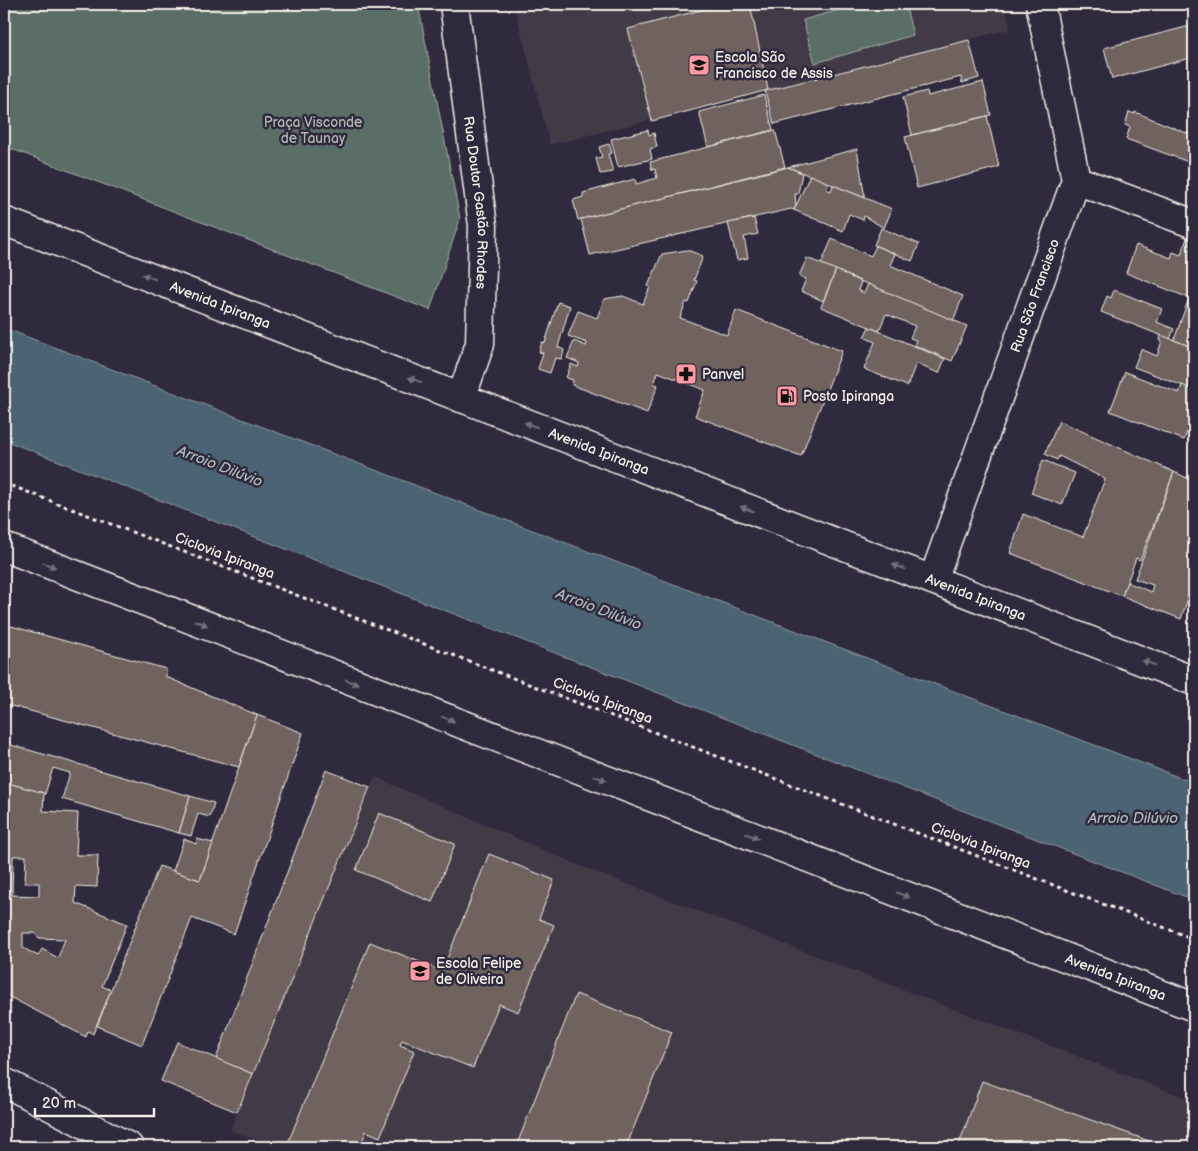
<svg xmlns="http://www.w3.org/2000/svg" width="1198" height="1151" viewBox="0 0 1198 1151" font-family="'Balsamiq Sans',sans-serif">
	<rect width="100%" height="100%" fill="#2f2a3d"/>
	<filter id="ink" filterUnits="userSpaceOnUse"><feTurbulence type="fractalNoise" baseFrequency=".02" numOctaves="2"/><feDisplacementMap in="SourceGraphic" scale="10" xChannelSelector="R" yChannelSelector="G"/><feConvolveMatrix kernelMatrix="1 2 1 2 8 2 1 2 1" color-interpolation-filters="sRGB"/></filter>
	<g filter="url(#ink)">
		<g fill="#423b47">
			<path d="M 514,4 L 1004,4 L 1010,29 L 550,145 Z"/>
			<path d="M 375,777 L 583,867 L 1194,1101 L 1194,1147 L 276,1147 L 230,1130 Z"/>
		</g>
		<g fill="#5a6d66" stroke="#a7afa7">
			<path d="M 4,4 L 418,4 L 460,219 L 430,310 L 4,146 Z"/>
			<path d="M 861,4 L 905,4 L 913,35 L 815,63 L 803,20 Z"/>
		</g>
		<path fill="#4b6473" stroke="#8f9ca2" d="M 4,328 L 1194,783 L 1194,900 L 4,440 Z"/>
		<g fill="#70625e" stroke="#f4f1e8" fill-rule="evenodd">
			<path d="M 656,4 L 683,4 L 658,10 Z"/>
			<path d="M 724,4 L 750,4 L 768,90 L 652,121 L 628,29 Z"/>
			<path d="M 1194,25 L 1194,57 L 1112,79 L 1104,48 Z"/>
			<path d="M 969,40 L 979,78 L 962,83 L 961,77 L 774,124 L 765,91 Z"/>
			<path d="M 983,82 L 991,115 L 912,135 L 903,97 L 927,91 L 928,96 Z"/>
			<path d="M 764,95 L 773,130 L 708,147 L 699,112 Z"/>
			<path d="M 1129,112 L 1135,114 L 1135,112 L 1194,136 L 1194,164 L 1126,139 L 1130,127 L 1125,125 Z"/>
			<path d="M 987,116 L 999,167 L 917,188 L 905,137 Z"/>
			<path d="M 648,130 L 649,135 L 654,133 L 657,147 L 650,149 L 652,159 L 618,167 L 611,139 Z"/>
			<path d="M 775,130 L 785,167 L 578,220 L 573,200 L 583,197 L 583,193 L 635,179 L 636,184 L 657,178 L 655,169 L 652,170 L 650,162 Z"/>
			<path d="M 609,144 L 612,153 L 608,154 L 613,172 L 600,174 L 596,158 L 602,157 L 599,147 Z"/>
			<path d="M 857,149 L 865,198 L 788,167 Z"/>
			<path d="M 788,167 L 802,173 L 798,194 L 795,194 L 796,206 L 794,210 L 791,209 L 590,255 L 581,219 Z"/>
			<path d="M 810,175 L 829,183 L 826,189 L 831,191 L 833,185 L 892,209 L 884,228 L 864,216 L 863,220 L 849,214 L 843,231 L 794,210 Z"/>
			<path d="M 754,218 L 758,234 L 744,237 L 748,258 L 737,260 L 728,223 Z"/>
			<path d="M 881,228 L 919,244 L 912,261 L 874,245 Z"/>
			<path d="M 1187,238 L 1194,241 L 1194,300 L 1126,273 L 1136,245 L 1171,258 L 1173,252 L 1181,255 Z"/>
			<path d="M 832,239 L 871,256 L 876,246 L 895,254 L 890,265 L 963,296 L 953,321 L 821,264 Z"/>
			<path d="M 687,250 L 703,256 L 694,280 L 697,281 L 689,303 L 686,302 L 680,318 L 727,335 L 736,310 L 842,351 L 801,456 L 695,416 L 705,390 L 658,372 L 654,384 L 658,385 L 647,413 L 572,385 L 573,380 L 566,378 L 571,364 L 578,367 L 579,363 L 567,358 L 574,341 L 586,346 L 587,343 L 568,336 L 578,311 L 597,318 L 604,299 L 623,296 L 643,304 L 650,287 L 648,286 L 662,254 Z"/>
			<path d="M 807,258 L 836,270 L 823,301 L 801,291 L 806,279 L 799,276 Z"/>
			<path d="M 836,270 L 861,282 L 858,290 L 864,293 L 868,284 L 967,326 L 952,361 L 914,345 L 916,340 L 910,338 L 915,326 L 886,314 L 879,331 L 821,307 Z"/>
			<path d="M 1114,290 L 1162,309 L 1157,322 L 1174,329 L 1170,339 L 1101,312 L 1107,296 L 1111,298 Z"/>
			<path d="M 1189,298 L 1194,300 L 1194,348 L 1174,340 Z"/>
			<path d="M 558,302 L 570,306 L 558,347 L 564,350 L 562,359 L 555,358 L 550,373 L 538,369 L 543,353 L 539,352 L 542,342 L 545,343 Z"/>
			<path d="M 869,327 L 945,359 L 939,373 L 916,364 L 907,386 L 864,369 L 875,342 L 864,337 Z"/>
			<path d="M 1161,335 L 1194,348 L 1194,390 L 1134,367 L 1141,349 L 1157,356 L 1162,341 L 1160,340 Z"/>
			<path d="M 1125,372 L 1179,393 L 1182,385 L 1194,390 L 1194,413 L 1184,440 L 1110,411 Z"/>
			<path d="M 1059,421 L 1174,472 L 1140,560 L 1136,558 L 1122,596 L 1010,553 L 1023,514 L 1083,537 L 1105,479 L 1059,456 L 1057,460 L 1045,454 Z"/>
			<path d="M 1043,460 L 1075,473 L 1062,505 L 1031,493 Z"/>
			<path d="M 1174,472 L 1194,481 L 1194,493 L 1190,503 L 1194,505 L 1194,581 L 1181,619 L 1122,596 L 1127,582 L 1151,592 L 1153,585 L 1135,579 Z"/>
			<path d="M 4,624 L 166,669 L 166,677 L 257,715 L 239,767 L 4,704 Z"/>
			<path d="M 257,715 L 303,733 L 234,934 L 192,918 L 142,1045 L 97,1026 L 159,866 L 200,880 Z"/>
			<path d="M 4,743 L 190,796 L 179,833 L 62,799 L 70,773 L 53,768 L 45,794 L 4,782 Z"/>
			<path d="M 326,770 L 370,787 L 253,1074 L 216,1059 Z"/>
			<path d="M 4,782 L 44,793 L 43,811 L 78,813 L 76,855 L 98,855 L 97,887 L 76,886 L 75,903 L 127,924 L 102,986 L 111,990 L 93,1034 L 88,1031 L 86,1037 L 4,994 ZM 13,856 L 26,856 L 25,883 L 39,883 L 39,896 L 12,895 ZM 23,933 L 35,933 L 39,938 L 65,939 L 58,958 L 42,949 L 38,956 L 23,948 Z"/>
			<path d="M 190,796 L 214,803 L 210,817 L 198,814 L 191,836 L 179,833 Z"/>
			<path d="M 379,813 L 455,844 L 432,902 L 356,870 Z"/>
			<path d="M 184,839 L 196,844 L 197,839 L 213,843 L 200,880 L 173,871 Z"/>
			<path d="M 489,854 L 554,880 L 539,919 L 554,925 L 518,1012 L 499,1004 L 473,1068 L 402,1040 L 400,1045 L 414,1051 L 380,1137 L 366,1131 L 360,1147 L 293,1147 L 287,1145 L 370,942 L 442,971 Z"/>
			<path d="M 576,994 L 672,1032 L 626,1147 L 516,1147 Z"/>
			<path d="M 177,1042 L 253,1074 L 237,1112 L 161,1081 Z"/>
			<path d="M 982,1081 L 1166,1147 L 958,1147 Z"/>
		</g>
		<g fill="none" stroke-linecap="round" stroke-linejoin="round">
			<g stroke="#f4f1e8" stroke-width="31">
				<g id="minor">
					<path id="s1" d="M 454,4 L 483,226 L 480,344 L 461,398"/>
					<path d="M 1076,180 L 1194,224"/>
					<path id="s2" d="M 933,580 L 1076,180 L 1040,4"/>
				</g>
			</g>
			<g stroke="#f4f1e8" stroke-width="31">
				<path id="tertiary" d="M 4,1082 L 129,1147"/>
			</g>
			<g stroke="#f4f1e8" stroke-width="31">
				<g id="secondary">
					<path id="s3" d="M 4,221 L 1194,681"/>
					<path id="s4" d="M 4,547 L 1194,1007"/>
				</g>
			</g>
			<path stroke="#f4f1e8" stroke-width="3" stroke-dasharray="4 4" stroke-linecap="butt" d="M 4,483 L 1194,939"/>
			<use href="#minor" stroke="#2f2a3d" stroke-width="28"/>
			<use href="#tertiary" stroke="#2f2a3d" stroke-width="28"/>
			<use href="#secondary" stroke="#2f2a3d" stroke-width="28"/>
		</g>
		<defs><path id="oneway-solid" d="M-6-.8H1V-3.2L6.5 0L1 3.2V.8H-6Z" transform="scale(1.25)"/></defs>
		<g fill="#747079">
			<use href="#oneway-solid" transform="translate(149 277) rotate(-159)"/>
			<use href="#oneway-solid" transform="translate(415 380) rotate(-159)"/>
			<use href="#oneway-solid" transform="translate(531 425) rotate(-159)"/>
			<use href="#oneway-solid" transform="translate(747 509) rotate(-159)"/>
			<use href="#oneway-solid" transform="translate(49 565) rotate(21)"/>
			<use href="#oneway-solid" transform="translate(899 567) rotate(-159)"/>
			<use href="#oneway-solid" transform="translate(201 623) rotate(21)"/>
			<use href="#oneway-solid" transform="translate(1149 663) rotate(-159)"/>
			<use href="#oneway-solid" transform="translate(352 682) rotate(21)"/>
			<use href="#oneway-solid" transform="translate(448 719) rotate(21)"/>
			<use href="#oneway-solid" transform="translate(600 778) rotate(21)"/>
			<use href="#oneway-solid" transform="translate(752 836) rotate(21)"/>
			<use href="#oneway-solid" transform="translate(903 895) rotate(21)"/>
		</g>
	</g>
	<defs>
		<g id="school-square" transform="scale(1.125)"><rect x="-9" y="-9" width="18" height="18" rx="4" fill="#ff9aa2" stroke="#2f2a3d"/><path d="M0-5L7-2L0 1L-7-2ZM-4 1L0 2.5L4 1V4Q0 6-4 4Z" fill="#111"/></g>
		<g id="pharmacy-square" transform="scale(1.125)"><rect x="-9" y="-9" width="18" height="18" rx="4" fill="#ff9aa2" stroke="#2f2a3d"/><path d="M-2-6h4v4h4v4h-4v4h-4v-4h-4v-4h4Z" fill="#111"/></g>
		<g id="fuel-square" transform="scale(1.125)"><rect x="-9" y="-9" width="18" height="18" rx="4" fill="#ff9aa2" stroke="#2f2a3d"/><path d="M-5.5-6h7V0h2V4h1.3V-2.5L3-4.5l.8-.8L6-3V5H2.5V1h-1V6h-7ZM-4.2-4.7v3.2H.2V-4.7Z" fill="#111"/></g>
	</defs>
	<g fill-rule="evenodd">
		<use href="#school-square" x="699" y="65"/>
		<use href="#pharmacy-square" x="686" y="374"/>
		<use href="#fuel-square" x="787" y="396"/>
		<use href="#school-square" x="420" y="971"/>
	</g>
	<g text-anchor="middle" stroke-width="5" stroke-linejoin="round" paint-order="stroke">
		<g font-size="14" fill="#f4f1e8" stroke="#2f2a3d" text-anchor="start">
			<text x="715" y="62">Escola São<tspan x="715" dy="16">Francisco de Assis</tspan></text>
			<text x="702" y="379">Panvel</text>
			<text x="803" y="401">Posto Ipiranga</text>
			<text x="436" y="968">Escola Felipe<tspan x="436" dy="16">de Oliveira</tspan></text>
		</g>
		<g font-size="14" fill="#afb6ae" stroke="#2f2a3d">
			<text x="313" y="127">Praça Visconde<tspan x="313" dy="16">de Taunay</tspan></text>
		</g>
		<g font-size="14" fill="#f4f1e8" stroke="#2f2a3d">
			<text dy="5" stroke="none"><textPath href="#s1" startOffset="200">Rua Doutor Gastão Rhodes</textPath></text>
			<text dy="5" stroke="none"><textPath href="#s2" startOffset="302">Rua São Francisco</textPath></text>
			<text dy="5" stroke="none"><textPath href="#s3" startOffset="232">Avenida Ipiranga</textPath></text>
			<text dy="5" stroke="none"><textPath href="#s3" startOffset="638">Avenida Ipiranga</textPath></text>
			<text transform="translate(225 555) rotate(21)" y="5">Ciclovia Ipiranga</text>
			<text dy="5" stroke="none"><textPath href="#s3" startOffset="1042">Avenida Ipiranga</textPath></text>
			<text transform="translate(603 700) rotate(21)" y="5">Ciclovia Ipiranga</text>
			<text transform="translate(981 845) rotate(21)" y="5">Ciclovia Ipiranga</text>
			<text dy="5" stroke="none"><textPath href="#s4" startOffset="1192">Avenida Ipiranga</textPath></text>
		</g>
		<g font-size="15" font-style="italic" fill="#b0b9b9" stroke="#2f2a3d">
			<text transform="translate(220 466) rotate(21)" y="5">Arroio Dilúvio</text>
			<text transform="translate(599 609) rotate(21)" y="5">Arroio Dilúvio</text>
			<text x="1133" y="823">Arroio Dilúvio</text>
		</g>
	</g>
	<rect width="1198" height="1151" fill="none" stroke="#2f2a3d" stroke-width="20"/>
	<rect x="10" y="10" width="1178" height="1131" fill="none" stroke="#f4f1e8" stroke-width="2" filter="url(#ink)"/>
	<path d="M35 1108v8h119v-8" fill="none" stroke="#f4f1e8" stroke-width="2.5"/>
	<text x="42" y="1108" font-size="15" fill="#f4f1e8" stroke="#2f2a3d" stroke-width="4" paint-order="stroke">20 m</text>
</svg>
